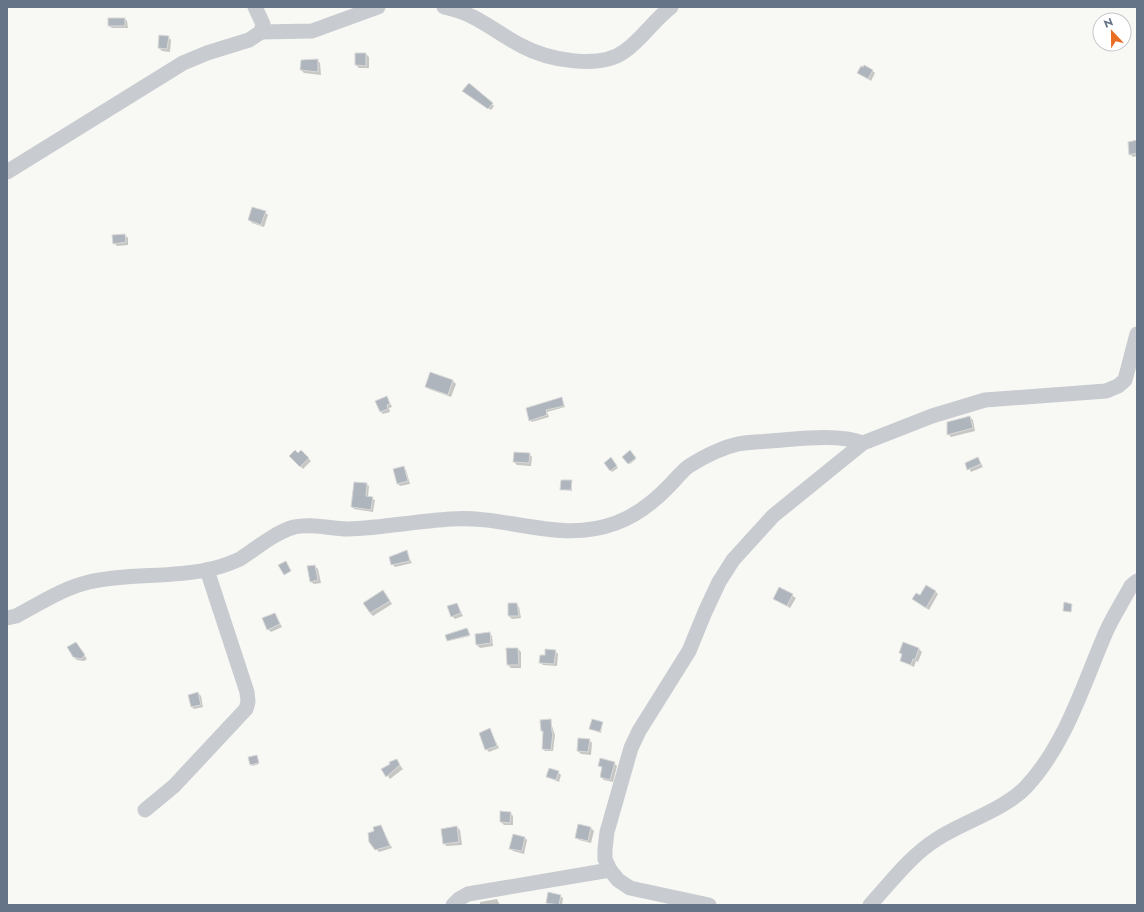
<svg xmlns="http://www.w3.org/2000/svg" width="1144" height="912" viewBox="0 0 1144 912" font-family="Jost,sans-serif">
	<rect width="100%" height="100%" fill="#f8f8f5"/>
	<g fill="#0003">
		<path d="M 125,19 L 127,21 L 128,28 L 112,28 L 109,26 Z"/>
		<path d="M 168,37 L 171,40 L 170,52 L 162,51 L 159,48 Z"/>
		<path d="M 366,54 L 369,57 L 369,68 L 359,68 L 356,65 Z"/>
		<path d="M 317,60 L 320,63 L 321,75 L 304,73 L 301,70 Z"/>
		<path d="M 873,71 L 875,73 L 871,81 L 862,75 Z"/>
		<path d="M 465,93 L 492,104 L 494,106 L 491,110 Z"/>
		<path d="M 1137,141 L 1137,156 L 1133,157 L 1130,154 Z"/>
		<path d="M 265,212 L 268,215 L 264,227 L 252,223 L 249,220 Z"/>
		<path d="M 125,235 L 128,238 L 128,245 L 117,246 L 114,243 Z"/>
		<path d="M 431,373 L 453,381 L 456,384 L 451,397 L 429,389 L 426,386 Z"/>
		<path d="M 387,397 L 392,407 L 389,408 L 390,412 L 383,414 L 381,412 Z"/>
		<path d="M 562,398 L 565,407 L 547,412 L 549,417 L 532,422 L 530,420 Z"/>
		<path d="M 970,417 L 973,420 L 975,431 L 951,437 L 948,434 Z"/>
		<path d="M 301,451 L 311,461 L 303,469 L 291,456 L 298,454 Z"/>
		<path d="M 630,452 L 636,459 L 630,464 L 624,457 Z"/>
		<path d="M 515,453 L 529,454 L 532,457 L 531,466 L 517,465 L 514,462 Z"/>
		<path d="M 978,458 L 983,467 L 971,472 L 966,463 Z"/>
		<path d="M 612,460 L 618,468 L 612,472 L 605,463 Z"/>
		<path d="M 403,467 L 406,470 L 410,484 L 400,486 L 397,483 Z"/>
		<path d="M 571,481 L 572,491 L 561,489 Z"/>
		<path d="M 366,484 L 369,486 L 368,497 L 375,500 L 373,512 L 354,509 L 352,507 Z"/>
		<path d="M 406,552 L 412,563 L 395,567 L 392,564 Z"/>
		<path d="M 315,566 L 318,569 L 321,583 L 314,584 L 311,582 Z"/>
		<path d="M 780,588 L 796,598 L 790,608 L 774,598 Z"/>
		<path d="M 935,591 L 938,594 L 929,610 L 913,599 Z"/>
		<path d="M 386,594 L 392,604 L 373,616 L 370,613 Z"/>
		<path d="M 457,604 L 463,616 L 455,619 L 452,616 Z"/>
		<path d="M 516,604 L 519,607 L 521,618 L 512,619 L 509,616 Z"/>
		<path d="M 275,614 L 282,627 L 271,632 L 268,629 Z"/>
		<path d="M 468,630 L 470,636 L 448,641 L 446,636 Z"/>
		<path d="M 489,633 L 492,636 L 493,646 L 480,648 L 477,645 Z"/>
		<path d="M 904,643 L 919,649 L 922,652 L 918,662 L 916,661 L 914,667 L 901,661 L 903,655 L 900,653 Z"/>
		<path d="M 78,646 L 87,659 L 84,661 L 77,660 L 73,657 Z"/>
		<path d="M 518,649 L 521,652 L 521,668 L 511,668 L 508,665 Z"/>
		<path d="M 555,651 L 558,654 L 557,666 L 543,665 L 540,662 Z"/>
		<path d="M 198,693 L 201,696 L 203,707 L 194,709 L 191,706 Z"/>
		<path d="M 550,720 L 555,735 L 553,751 L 545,751 L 543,749 L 544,733 L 542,731 Z"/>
		<path d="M 602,723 L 601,733 L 590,729 Z"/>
		<path d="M 490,730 L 499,748 L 489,752 L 486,749 Z"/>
		<path d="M 589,740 L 592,743 L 591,755 L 581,754 L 578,751 Z"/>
		<path d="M 256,756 L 259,764 L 252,766 L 249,758 Z"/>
		<path d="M 396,760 L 403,769 L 390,779 L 383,769 Z"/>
		<path d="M 614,763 L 617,766 L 613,782 L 604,780 L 601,777 L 602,768 L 599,765 Z"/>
		<path d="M 558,772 L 561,775 L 559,782 L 547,777 Z"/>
		<path d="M 510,813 L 513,816 L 513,825 L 504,825 L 501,822 Z"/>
		<path d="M 381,826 L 392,848 L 379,852 L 376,849 L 376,831 Z"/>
		<path d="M 457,827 L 460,830 L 462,845 L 447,846 L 444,844 Z"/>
		<path d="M 591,828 L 594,831 L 591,843 L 579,840 L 576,837 Z"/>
		<path d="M 524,837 L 527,840 L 524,854 L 513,851 L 510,848 Z"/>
		<path d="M 560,896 L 563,898 L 562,905 L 549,905 L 547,903 Z"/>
		<path d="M 497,899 L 500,905 L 480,905 L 480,902 Z"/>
	</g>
	<g fill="#afb5bd" stroke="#dadad8">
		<rect x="108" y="18" width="17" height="8"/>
		<path d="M 159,35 L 169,36 L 167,49 L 158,48 Z"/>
		<path d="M 355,53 L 366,53 L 366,66 L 355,65 Z"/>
		<path d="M 318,59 L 318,72 L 300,70 L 301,60 Z"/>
		<path d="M 864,65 L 873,70 L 868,79 L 857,73 L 861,66 L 863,67 Z"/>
		<path d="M 469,83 L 493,103 L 488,109 L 462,91 Z"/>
		<path d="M 1137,140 L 1137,153 L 1129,155 L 1128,142 Z"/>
		<path d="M 252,207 L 266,211 L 261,225 L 248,220 Z"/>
		<path d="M 125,234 L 126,242 L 113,244 L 112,235 Z"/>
		<path d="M 430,372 L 453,380 L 448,395 L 425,387 Z"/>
		<path d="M 387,396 L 390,404 L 387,405 L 388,409 L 380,412 L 375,401 Z"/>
		<path d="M 562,397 L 564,406 L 546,410 L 547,415 L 529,421 L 526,408 Z"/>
		<path d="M 970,416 L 973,428 L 947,435 L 947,422 Z"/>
		<path d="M 295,450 L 298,453 L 301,450 L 309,458 L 300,467 L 289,456 Z"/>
		<path d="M 630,450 L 636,458 L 628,464 L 622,457 Z"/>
		<path d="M 514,452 L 530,453 L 529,463 L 513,462 Z"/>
		<path d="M 611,457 L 617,466 L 610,471 L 604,463 Z"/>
		<path d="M 978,457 L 981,464 L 967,470 L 965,463 Z"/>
		<path d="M 404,466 L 408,481 L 397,484 L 393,469 Z"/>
		<path d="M 561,480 L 572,480 L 571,490 L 560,490 Z"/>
		<path d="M 354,482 L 367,483 L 366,496 L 373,497 L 371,510 L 351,507 Z"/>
		<path d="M 407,550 L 410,561 L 391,565 L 389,557 Z"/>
		<path d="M 286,561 L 291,571 L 284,575 L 278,565 Z"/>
		<path d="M 315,565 L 318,580 L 310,582 L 307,566 Z"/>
		<path d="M 926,585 L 936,591 L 926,608 L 912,599 L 916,593 L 920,595 Z"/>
		<path d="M 779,587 L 793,594 L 787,606 L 773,599 Z"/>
		<path d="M 383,590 L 390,601 L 370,613 L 363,603 Z"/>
		<path d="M 1064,602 L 1072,604 L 1071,612 L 1063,611 Z"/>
		<path d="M 457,603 L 461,613 L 451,617 L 447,606 Z"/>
		<path d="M 508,603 L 517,603 L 519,616 L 508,616 Z"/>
		<path d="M 275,613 L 280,624 L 267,630 L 262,618 Z"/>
		<path d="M 467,628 L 470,635 L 447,641 L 445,635 Z"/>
		<path d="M 490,632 L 491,643 L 476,645 L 475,634 Z"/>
		<path d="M 76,642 L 85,655 L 81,659 L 73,657 L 67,647 Z"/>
		<path d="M 903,642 L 919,648 L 915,660 L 913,659 L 911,665 L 900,661 L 902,654 L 899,653 Z"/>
		<path d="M 506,648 L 518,648 L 519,665 L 507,665 Z"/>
		<path d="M 545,649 L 556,650 L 554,664 L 539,663 L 540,655 L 545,655 Z"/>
		<path d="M 198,692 L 201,705 L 191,707 L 188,695 Z"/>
		<path d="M 551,719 L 552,732 L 553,732 L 551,750 L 542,749 L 543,731 L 541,731 L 540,720 Z"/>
		<path d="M 592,719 L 603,722 L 600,732 L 589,729 Z"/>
		<path d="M 490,728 L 497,746 L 485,750 L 479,733 Z"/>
		<path d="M 578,738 L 590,739 L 588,752 L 577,751 Z"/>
		<path d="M 257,755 L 259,763 L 250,765 L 248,757 Z"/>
		<path d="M 600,758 L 615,762 L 610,780 L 600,777 L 602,767 L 598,766 Z"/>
		<path d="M 397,759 L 400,765 L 386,777 L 381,769 L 390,764 L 389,762 Z"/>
		<path d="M 549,768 L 559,771 L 556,780 L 546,777 Z"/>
		<path d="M 500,811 L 511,812 L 510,823 L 500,822 Z"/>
		<path d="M 578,824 L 591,827 L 588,841 L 575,838 Z"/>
		<path d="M 381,825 L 390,846 L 375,850 L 369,842 L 368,833 L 374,831 L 373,827 Z"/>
		<path d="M 457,826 L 459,842 L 443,844 L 441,829 Z"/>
		<path d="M 513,834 L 525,837 L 522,851 L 509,849 Z"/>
		<path d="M 548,892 L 561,895 L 559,905 L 546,903 Z"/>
	</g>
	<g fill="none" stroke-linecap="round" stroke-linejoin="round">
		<g stroke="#c8cbcf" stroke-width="15">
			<path d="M 444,7 C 478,14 493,31 522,46 C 548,60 600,70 625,51 C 642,39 654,20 671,7"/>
			<path d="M 261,32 L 312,31 L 378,7"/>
			<path d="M 7,172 L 183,63 L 207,53 L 249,40 L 261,32 L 263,24 L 255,7"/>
			<path d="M 7,618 L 16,616 C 39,604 63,588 89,582 C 127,573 167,578 206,570 C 217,568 229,564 240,559 C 257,548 274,533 294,527 C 312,523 330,529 348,529 C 382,528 417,521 451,519 C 508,515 560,544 616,523 C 638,515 654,502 670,485 C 676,479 682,471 689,466 C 705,456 720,448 738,444 C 748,442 759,442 770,441 C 798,439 837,433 863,443"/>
			<path d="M 145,810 L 174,786 L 246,709 L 248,702 L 247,692 L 207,570"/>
			<path d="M 453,905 L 459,899 L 468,894 L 610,870"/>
			<path d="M 709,905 L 630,888 L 618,880 L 610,870 L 605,859 L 605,849 L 607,832 L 631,748 L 639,731 L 689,651 L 705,612 L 719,582 L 733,560 L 773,516 L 863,443 L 932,416 L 985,400 L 1106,391 L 1118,386 L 1125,380 L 1137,334"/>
			<path d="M 870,905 C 891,882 910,856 937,839 C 963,822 1004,810 1026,787 C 1066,744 1083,685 1106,632 C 1113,616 1123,601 1131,586 L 1137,581"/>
		</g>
	</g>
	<rect width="1144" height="912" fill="none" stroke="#667488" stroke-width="16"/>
	<g transform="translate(1112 32) rotate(338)"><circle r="19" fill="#ffffff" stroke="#c2c7cf"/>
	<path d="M0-3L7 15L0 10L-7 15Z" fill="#ea6d24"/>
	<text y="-6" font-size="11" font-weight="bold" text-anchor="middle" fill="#667488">N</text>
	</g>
</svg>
